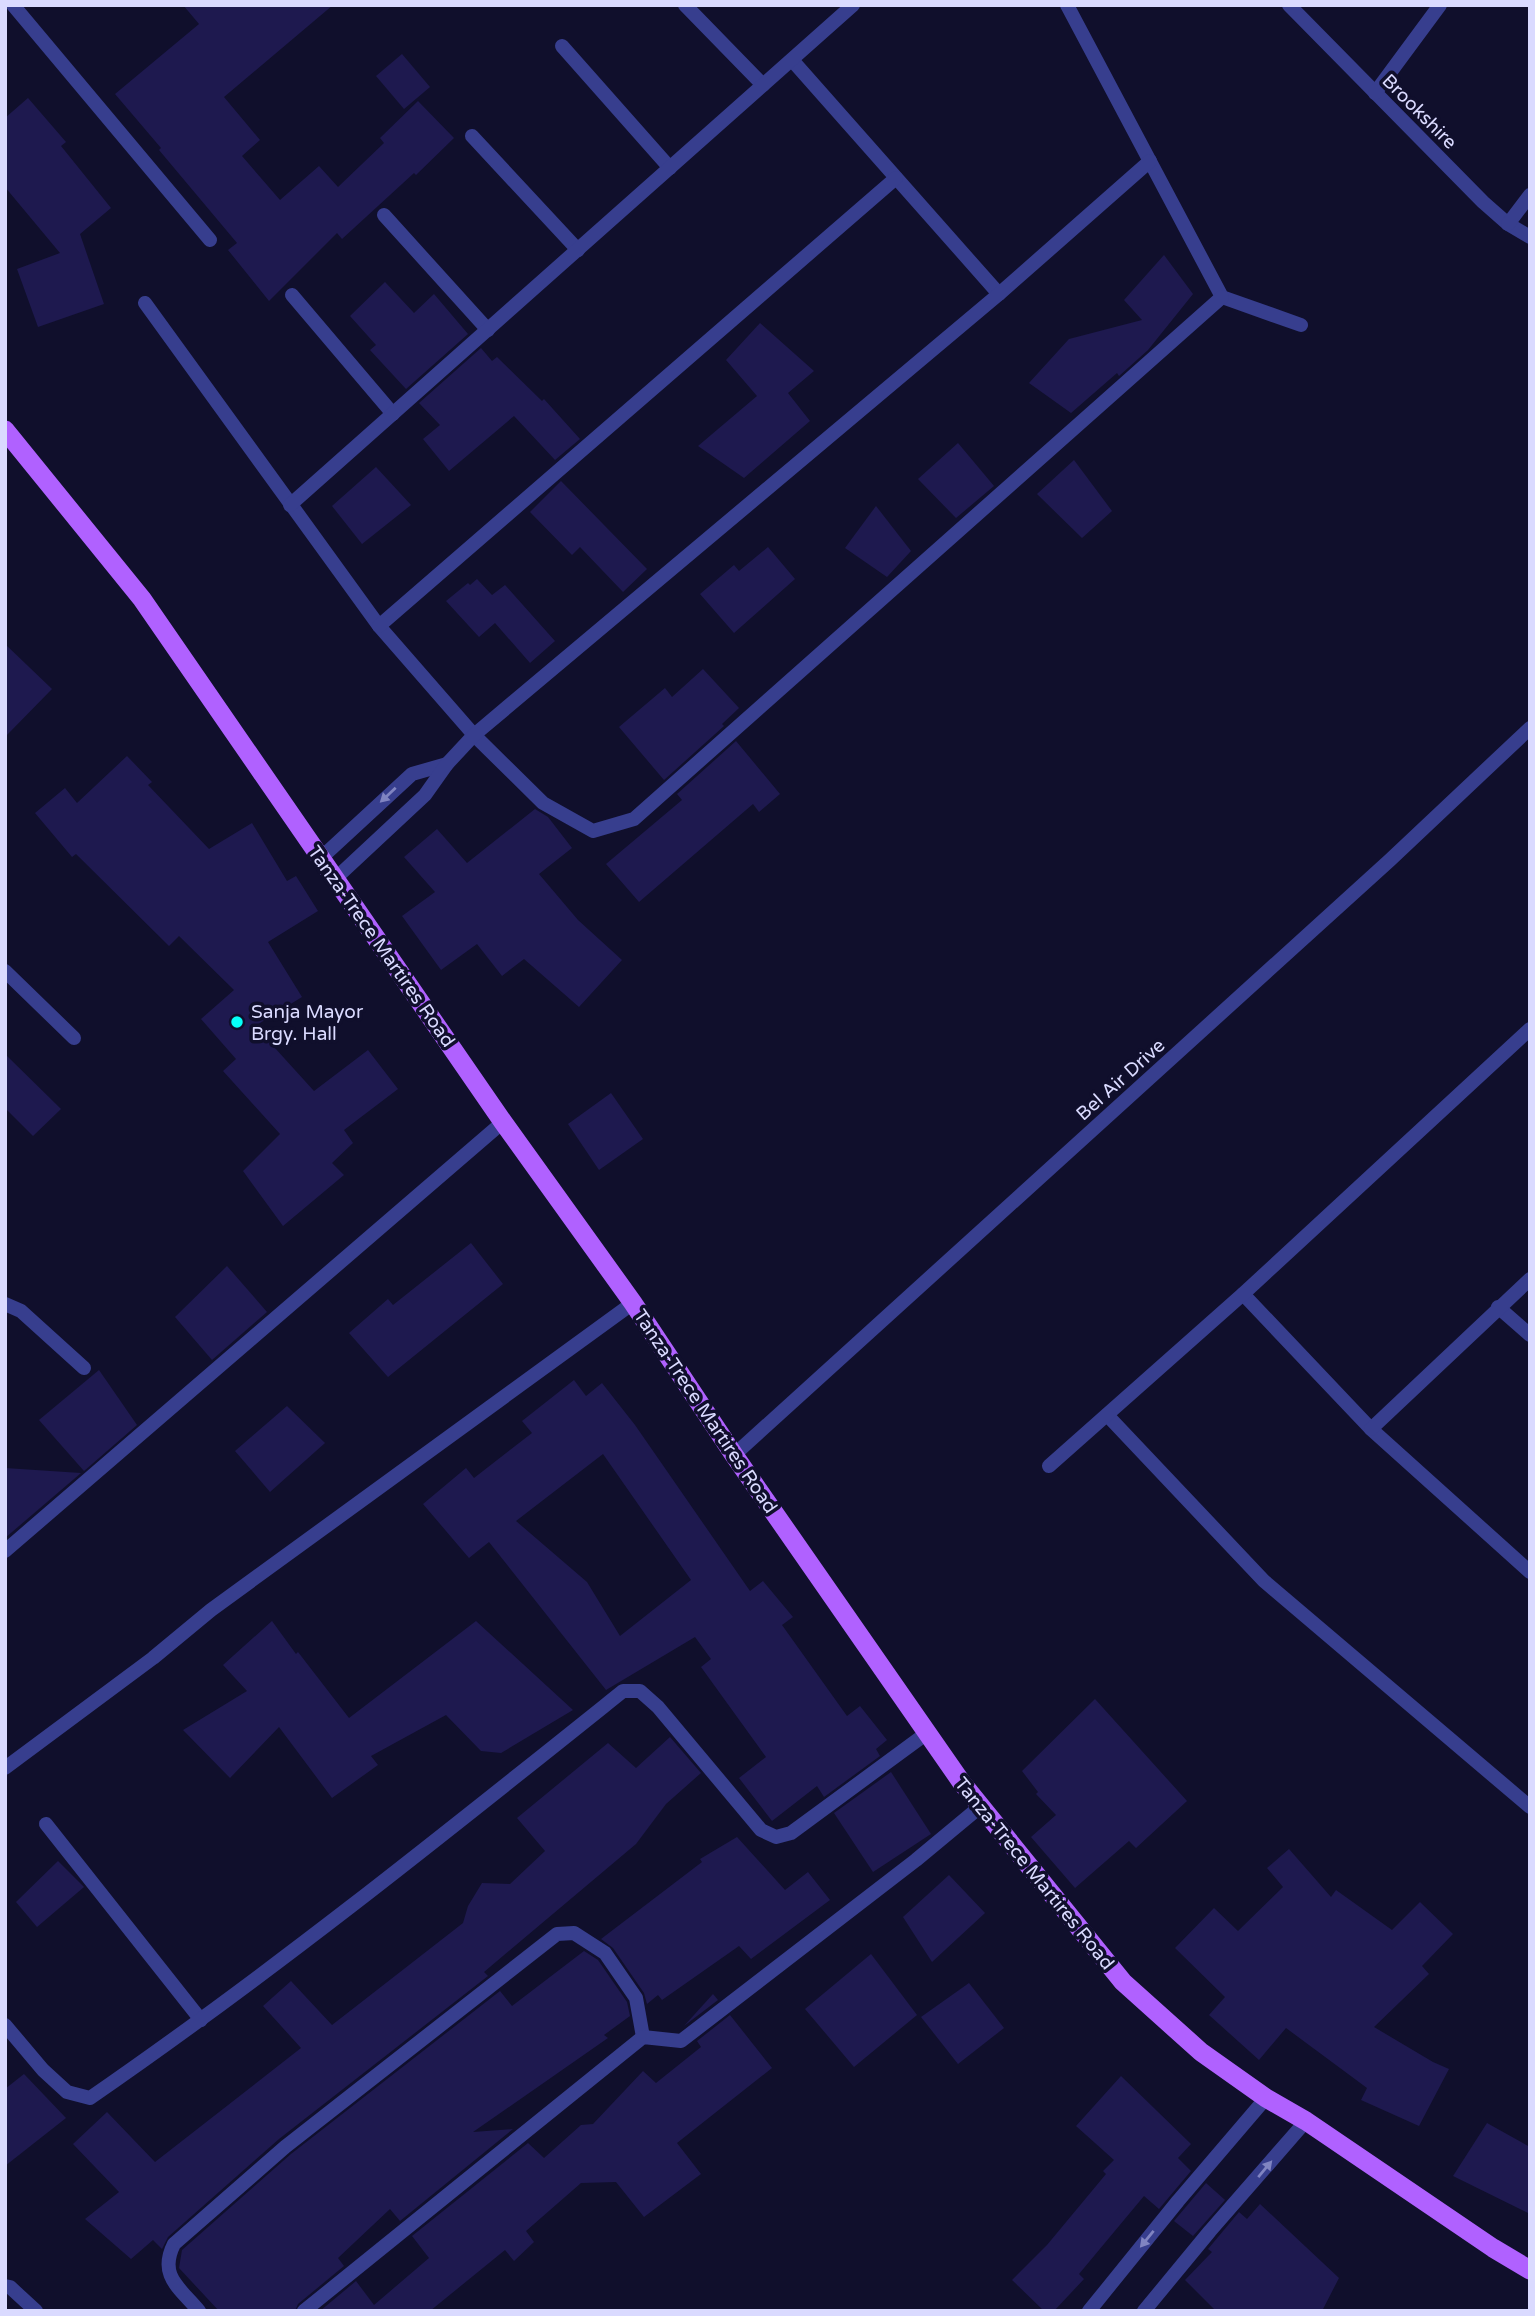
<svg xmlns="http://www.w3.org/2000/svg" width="1535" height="2316" viewBox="0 0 1535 2316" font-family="'Varela Round',sans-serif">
	<rect width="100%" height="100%" fill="#100f2c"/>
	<g fill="#1e194f" fill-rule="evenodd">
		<path d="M 183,5 L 333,5 L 224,97 L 260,140 L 242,156 L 280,200 L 319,166 L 338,187 L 384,143 L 380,138 L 418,101 L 454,138 L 416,175 L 414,173 L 342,239 L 337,233 L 269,301 L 228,250 L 237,243 L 159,150 L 161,148 L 115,94 L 199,24 Z"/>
		<path d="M 402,54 L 430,87 L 404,109 L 376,76 Z"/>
		<path d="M 28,98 L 66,142 L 61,146 L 111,208 L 80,234 L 104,304 L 38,327 L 17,269 L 60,253 L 5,187 L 5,118 Z"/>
		<path d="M 1164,255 L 1193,294 L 1148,350 L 1119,376 L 1117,373 L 1071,413 L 1029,383 L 1069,339 L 1142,320 L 1124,300 Z"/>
		<path d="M 385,282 L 414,313 L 434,294 L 468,334 L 406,389 L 370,350 L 376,345 L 350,316 Z"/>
		<path d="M 760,323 L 814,371 L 788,393 L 810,421 L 744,478 L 698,446 L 757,396 L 726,360 Z"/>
		<path d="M 481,348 L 492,361 L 497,357 L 542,401 L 544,399 L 580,439 L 555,460 L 514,416 L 449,471 L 423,439 L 440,425 L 419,403 Z"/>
		<path d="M 958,443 L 994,486 L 956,518 L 918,479 Z"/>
		<path d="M 1074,460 L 1112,511 L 1082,538 L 1037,494 Z"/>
		<path d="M 376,467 L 411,505 L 362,544 L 332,506 Z"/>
		<path d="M 561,481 L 647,569 L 623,592 L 580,547 L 572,555 L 530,512 Z"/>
		<path d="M 876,506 L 911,551 L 887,577 L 845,548 Z"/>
		<path d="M 768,547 L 795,579 L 734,633 L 700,594 L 734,565 L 739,571 Z"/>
		<path d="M 477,579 L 492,595 L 505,585 L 555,641 L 530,663 L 495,623 L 479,637 L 446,601 L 468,583 L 470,585 Z"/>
		<path d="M 5,644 L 52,689 L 5,737 Z"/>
		<path d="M 703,669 L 739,708 L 722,724 L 724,726 L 664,780 L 619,727 L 665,688 L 672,697 Z"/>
		<path d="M 736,741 L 780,794 L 759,812 L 753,804 L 639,902 L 606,864 L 682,800 L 677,794 Z"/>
		<path d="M 127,756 L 152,782 L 148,785 L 209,849 L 252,823 L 287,881 L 296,876 L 318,911 L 268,942 L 302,997 L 255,1026 L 314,1091 L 368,1050 L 398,1089 L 344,1130 L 353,1143 L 332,1163 L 344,1175 L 283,1226 L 243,1171 L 280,1134 L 223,1071 L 236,1059 L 201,1019 L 234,990 L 179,936 L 169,946 L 76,854 L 72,857 L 35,813 L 65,788 L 77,803 Z"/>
		<path d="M 535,809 L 548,817 L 572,848 L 539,874 L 578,920 L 622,960 L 579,1007 L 524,959 L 502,976 L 477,944 L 441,970 L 402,916 L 435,892 L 404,857 L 437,829 L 467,863 Z"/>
		<path d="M 5,1054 L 61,1109 L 33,1136 L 5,1108 Z"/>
		<path d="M 611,1093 L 643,1139 L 599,1170 L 568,1124 Z"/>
		<path d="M 471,1243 L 503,1284 L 388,1377 L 349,1333 L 388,1299 L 393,1305 Z"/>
		<path d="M 227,1266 L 267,1312 L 212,1360 L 175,1317 Z"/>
		<path d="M 99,1370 L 137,1425 L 84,1471 L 39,1420 Z"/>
		<path d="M 574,1380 L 586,1396 L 602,1383 L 635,1425 L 750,1591 L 763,1581 L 793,1617 L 782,1625 L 847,1716 L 860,1706 L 887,1740 L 876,1749 L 880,1756 L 824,1797 L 817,1786 L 772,1821 L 739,1778 L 766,1757 L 701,1667 L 711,1659 L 695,1637 L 606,1690 L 489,1542 L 469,1558 L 423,1504 L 466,1468 L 474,1478 L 532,1433 L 522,1421 ZM 603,1454 L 691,1580 L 620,1636 L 587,1582 L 516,1521 Z"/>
		<path d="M 287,1406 L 325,1443 L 270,1492 L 235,1451 Z"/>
		<path d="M 5,1468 L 81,1473 L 5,1538 Z"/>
		<path d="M 272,1621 L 296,1654 L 298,1652 L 349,1718 L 476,1621 L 573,1710 L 501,1753 L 481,1751 L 446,1715 L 371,1756 L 378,1765 L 332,1798 L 279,1727 L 230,1778 L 183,1730 L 247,1691 L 223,1665 Z"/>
		<path d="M 1095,1699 L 1187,1801 L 1136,1848 L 1129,1841 L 1075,1888 L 1031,1837 L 1056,1815 L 1036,1794 L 1038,1792 L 1022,1771 Z"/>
		<path d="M 670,1737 L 701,1773 L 666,1804 L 636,1844 L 484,1972 L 488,1976 L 279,2139 L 168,2237 L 162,2249 L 153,2240 L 131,2259 L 85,2219 L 119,2192 L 73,2144 L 107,2112 L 155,2162 L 301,2048 L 263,2006 L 291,1981 L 332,2025 L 463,1923 L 468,1906 L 482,1883 L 510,1884 L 545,1851 L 517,1818 L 608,1743 L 636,1768 Z"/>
		<path d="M 891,1772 L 931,1834 L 873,1872 L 834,1813 Z"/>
		<path d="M 737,1837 L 785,1890 L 808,1872 L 830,1900 L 751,1959 L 739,1946 L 662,2000 L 658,1995 L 647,2004 L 644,1993 L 613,1948 L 601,1939 L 702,1862 L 700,1859 Z"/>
		<path d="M 1289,1849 L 1331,1897 L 1336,1890 L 1392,1930 L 1420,1902 L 1453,1934 L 1422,1966 L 1429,1974 L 1374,2027 L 1433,2062 L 1449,2069 L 1419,2126 L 1361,2100 L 1367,2088 L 1286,2028 L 1259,2060 L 1209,2015 L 1225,1997 L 1175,1948 L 1214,1908 L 1238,1931 L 1283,1887 L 1267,1868 Z"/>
		<path d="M 58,1861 L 84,1887 L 37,1927 L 16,1902 Z"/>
		<path d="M 949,1875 L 985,1913 L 932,1962 L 903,1917 Z"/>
		<path d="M 584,1951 L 598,1960 L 627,2002 L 630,2016 L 604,2035 L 608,2038 L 473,2132 L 513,2129 L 400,2221 L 390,2209 L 338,2258 L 344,2266 L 298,2304 L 295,2311 L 219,2311 L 179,2268 L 182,2250 L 291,2154 L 500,1991 L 512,2006 Z"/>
		<path d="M 871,1954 L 917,2015 L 854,2067 L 805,2009 Z"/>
		<path d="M 969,1983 L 1004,2028 L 958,2064 L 921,2017 Z"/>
		<path d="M 713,1994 L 718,2000 L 684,2026 Z"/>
		<path d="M 730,2015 L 772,2068 L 677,2143 L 701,2174 L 644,2217 L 616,2182 L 581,2183 L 526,2231 L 534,2242 L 514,2261 L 505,2250 L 430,2311 L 320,2311 L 356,2281 L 374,2305 L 429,2258 L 412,2236 L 528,2143 L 544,2158 L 581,2125 L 593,2124 L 643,2071 L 656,2083 L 701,2047 L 697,2041 Z"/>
		<path d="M 24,2074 L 66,2118 L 5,2166 L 5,2089 Z"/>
		<path d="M 1121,2076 L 1191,2144 L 1178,2158 L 1191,2171 L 1159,2209 L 1144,2196 L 1079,2274 L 1084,2279 L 1054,2311 L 1044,2311 L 1012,2280 L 1047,2245 L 1106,2174 L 1103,2171 L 1114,2160 L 1076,2126 Z"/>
		<path d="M 1487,2123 L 1530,2147 L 1530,2214 L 1453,2176 Z"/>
		<path d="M 1206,2183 L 1225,2200 L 1193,2236 L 1174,2221 Z"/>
		<path d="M 1260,2204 L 1339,2278 L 1322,2311 L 1216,2311 L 1185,2280 L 1212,2252 L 1208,2249 L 1239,2212 L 1247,2219 Z"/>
	</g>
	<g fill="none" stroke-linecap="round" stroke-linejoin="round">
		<g stroke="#373e8e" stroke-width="14">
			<path d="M 13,5 L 210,240"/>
			<path d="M 685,5 L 763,85"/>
			<path d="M 1067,5 L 1222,297 L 1301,325"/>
			<path d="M 1289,5 L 1483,202 L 1508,224 L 1530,237"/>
			<path d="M 562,46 L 670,168"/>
			<path d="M 792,60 L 999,294"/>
			<path d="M 1375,93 L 1440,5"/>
			<path d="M 472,136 L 578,250"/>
			<path d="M 384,215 L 488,330"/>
			<path d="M 1508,224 L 1530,195"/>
			<path d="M 292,295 L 393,414"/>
			<path d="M 145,303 L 379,626 L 474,735 L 543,803 L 593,831 L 634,819 L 1222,297"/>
			<path d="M 290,505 L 853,5"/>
			<path d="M 379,626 L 896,178"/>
			<path d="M 321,858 L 412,774 L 447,764"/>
			<path d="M 336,878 L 425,795 L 447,764 L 474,735 L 999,294 L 1150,161"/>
			<path d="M 5,971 L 74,1038"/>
			<path d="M 1243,1294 L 1371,1429 L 1530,1572"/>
			<path d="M 5,1304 L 21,1311 L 84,1368"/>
			<path d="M 1498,1307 L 1530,1335"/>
			<path d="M 1107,1415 L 1264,1581 L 1530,1807"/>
			<path d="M 1371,1429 L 1530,1279"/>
			<path d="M 1049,1466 L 1243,1294 L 1530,1029"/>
			<path d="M 5,1551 L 503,1122"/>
			<path d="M 5,1768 L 153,1658 L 211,1610 L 633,1303"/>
			<path d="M 46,1824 L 201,2020"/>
			<path d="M 5,2025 L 43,2070 L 67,2092 L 90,2098 C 274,1971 448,1831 623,1691 L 640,1691 L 658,1707 L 761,1830 L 776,1837 L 791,1833 L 927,1733"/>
			<path d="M 5,2286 L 10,2287 L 36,2311"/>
			<path d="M 199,2311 C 180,2288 158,2276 174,2244 L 285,2147 L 557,1934 L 574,1933 L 605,1953 L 636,1998 L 643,2037"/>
			<path d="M 304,2311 L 643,2037 L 681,2041 L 916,1860 L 981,1806"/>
			<path d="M 1089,2311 L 1178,2201 L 1266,2098"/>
			<path d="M 1144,2311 L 1210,2231 L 1306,2121"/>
		</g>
		<path stroke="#373e8e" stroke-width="14" d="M 734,1455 L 1390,860 L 1530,728"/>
		<path stroke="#b061ff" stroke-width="19" d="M 5,430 L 142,599 L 503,1122 L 633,1303 L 734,1455 L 962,1783 L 1123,1982 L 1201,2052 L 1266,2098 L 1306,2121 L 1493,2248 L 1530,2270"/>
	</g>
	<defs><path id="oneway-solid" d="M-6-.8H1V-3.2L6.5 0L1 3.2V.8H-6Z" transform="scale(1.75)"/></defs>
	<g fill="#8084c1">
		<use href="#oneway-solid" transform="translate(388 795) rotate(137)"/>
		<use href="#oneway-solid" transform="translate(1265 2169) rotate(-50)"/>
		<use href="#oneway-solid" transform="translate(1147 2239) rotate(129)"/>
	</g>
	<circle fill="#06fff8" stroke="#100f2c" stroke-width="2.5" cx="237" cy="1022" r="7"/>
	<g text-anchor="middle" stroke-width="7" stroke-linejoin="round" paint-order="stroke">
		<g font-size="19" fill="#dadaff" stroke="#100f2c">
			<text transform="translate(1420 111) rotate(45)" y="7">Brookshire</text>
			<text transform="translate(382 946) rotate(55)" y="7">Tanza-Trece Martires Road</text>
			<text transform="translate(1120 1079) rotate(-42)" y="7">Bel Air Drive</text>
			<text transform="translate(706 1411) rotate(56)" y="7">Tanza-Trece Martires Road</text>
			<text transform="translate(1035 1873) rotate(51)" y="7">Tanza-Trece Martires Road</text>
		</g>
		<g font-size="19" fill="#dadaff" stroke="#100f2c" text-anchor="start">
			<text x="251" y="1018">Sanja Mayor<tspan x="251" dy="22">Brgy. Hall</tspan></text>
		</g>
	</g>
	<rect width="1535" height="2316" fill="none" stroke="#dadaff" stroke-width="14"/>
</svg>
